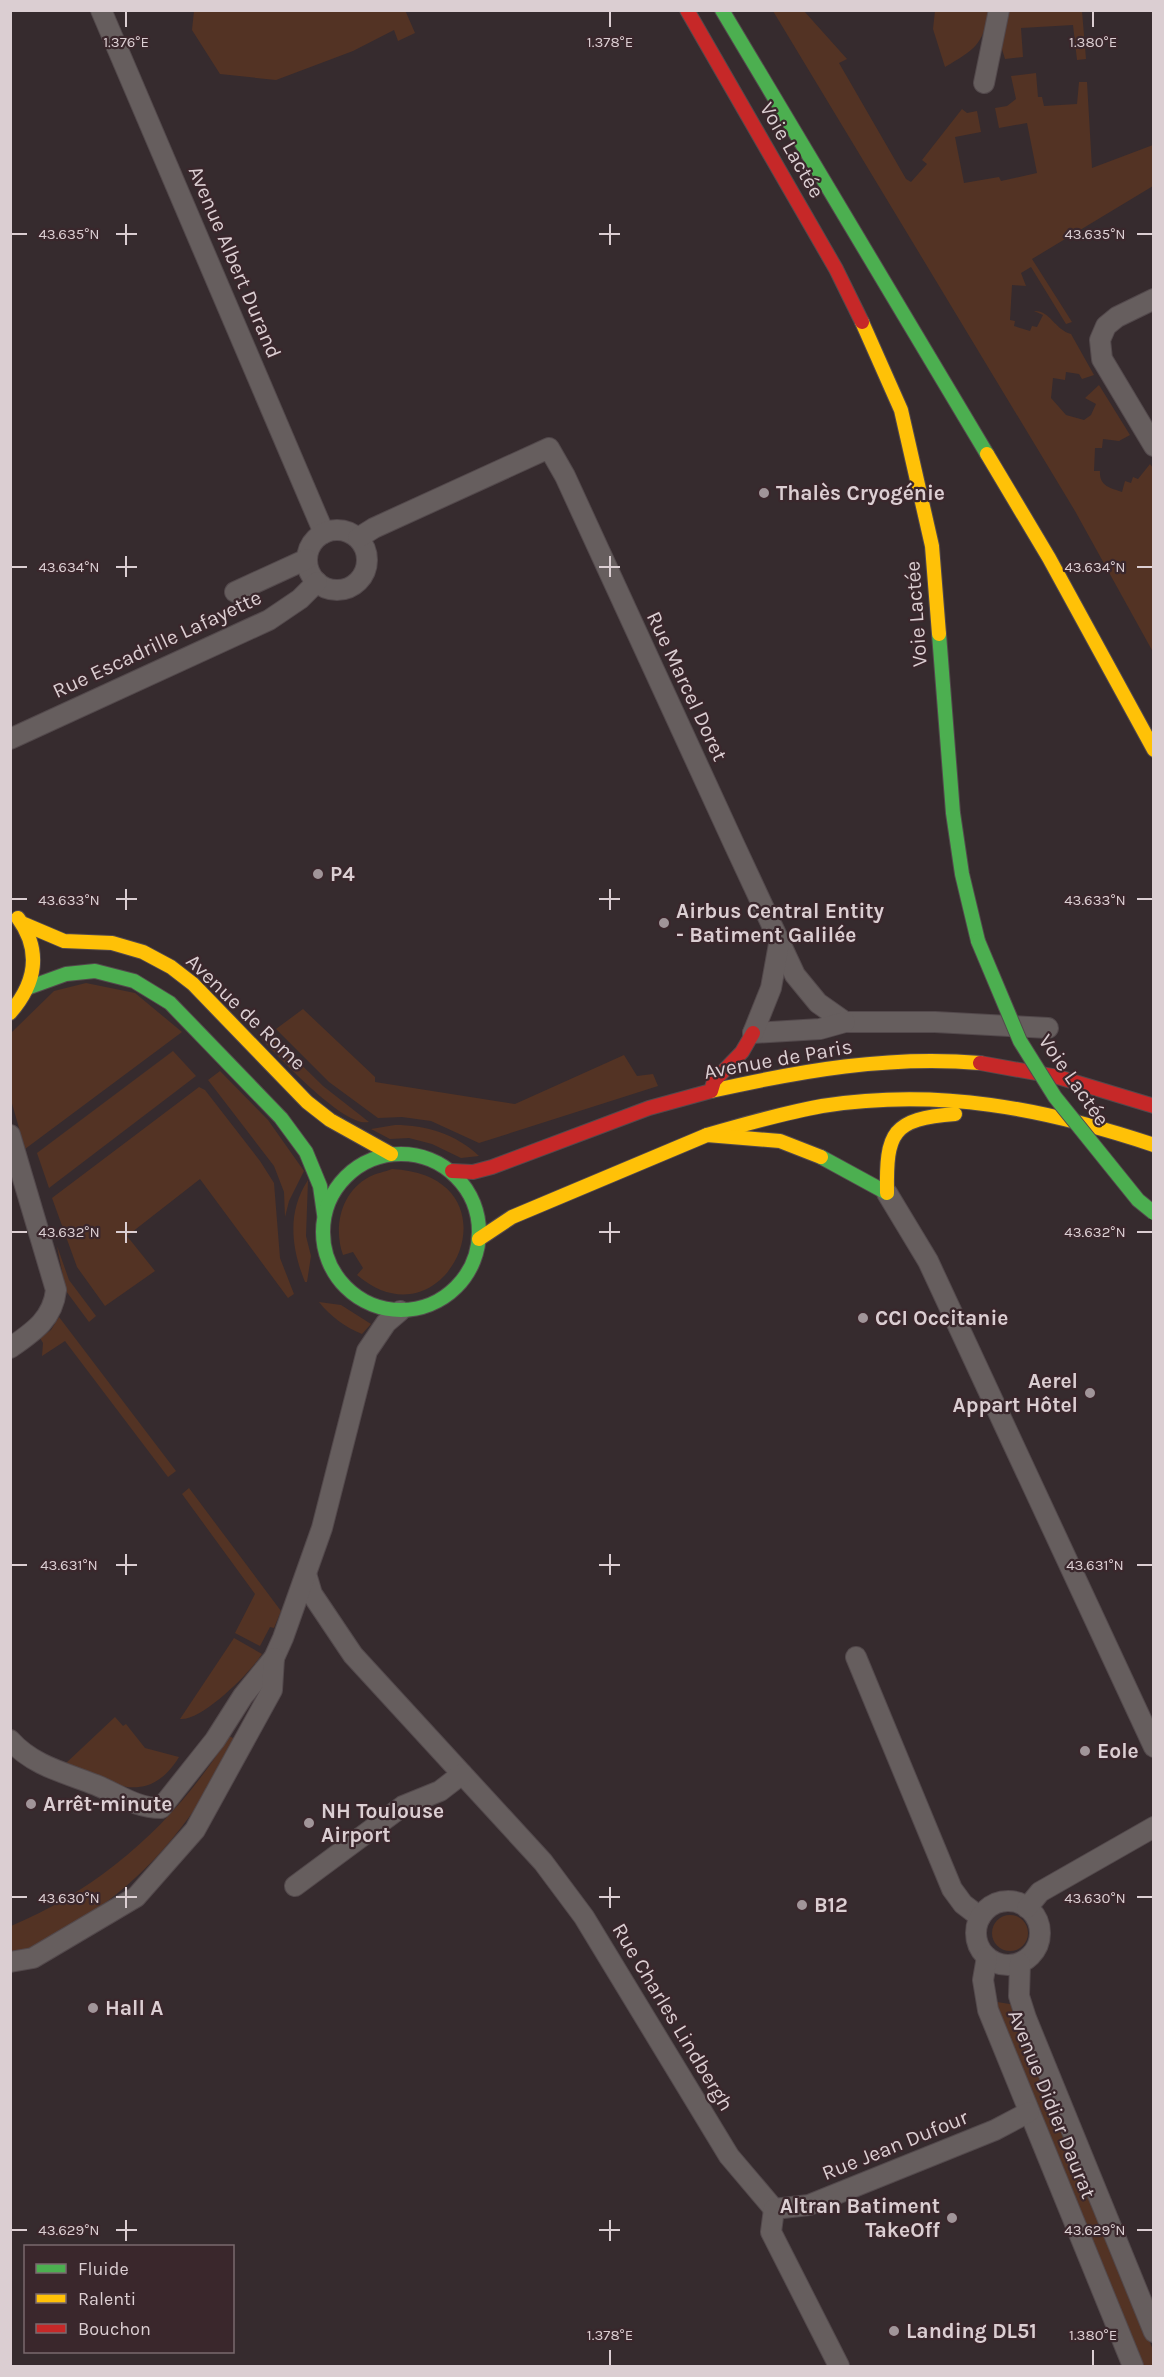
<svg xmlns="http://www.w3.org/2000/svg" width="1164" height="2377" viewBox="0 0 1164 2377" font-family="Karla,sans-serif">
	<rect width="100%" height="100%" fill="#362b2e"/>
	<g fill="#533324">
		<path d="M 405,10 L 415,33 L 398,41 L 394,30 L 353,51 L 276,80 L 220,74 L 192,30 L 194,11 Z"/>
		<path d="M 773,11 L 804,11 L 847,59 L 839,63 L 906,179 L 911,182 L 927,164 L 922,160 L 962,109 L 967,113 L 977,111 L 981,132 L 955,137 L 964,183 L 999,177 L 1001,181 L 1037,173 L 1027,123 L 999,128 L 995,108 L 1007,106 L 1016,99 L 1011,76 L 1036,73 L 1038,97 L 1042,97 L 1044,106 L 1077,104 L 1079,82 L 1087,82 L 1092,168 L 1153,145 L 1153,186 L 1032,259 L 1072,322 L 1066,324 L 1031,267 L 1021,273 L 1026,286 L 1012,285 L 1010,320 L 1015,321 L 1014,326 L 1030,331 L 1032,326 L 1037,327 L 1043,315 L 1034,311 C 1050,310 1054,329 1071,334 L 1094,375 L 1082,379 L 1079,374 L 1066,372 L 1065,380 L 1053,378 L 1051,398 L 1066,415 L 1084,420 L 1091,415 L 1096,404 L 1085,398 L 1099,385 L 1130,435 L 1119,441 L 1103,439 L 1102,448 L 1095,448 L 1094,471 L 1100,471 C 1099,486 1110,488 1122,492 L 1125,481 L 1131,483 L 1133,477 L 1138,479 L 1150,464 L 1153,468 L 1153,652 L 1075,511 Z"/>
		<path d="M 935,11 L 989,11 C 983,45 974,50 945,67 L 933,29 Z"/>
		<path d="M 1008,11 L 1082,11 L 1086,59 L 1077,60 L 1073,25 L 1021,28 L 1023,57 L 1005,59 L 1001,46 Z"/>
		<path d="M 86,983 L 135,993 L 182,1032 L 25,1149 L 11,1100 L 11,1033 L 54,991 Z"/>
		<path d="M 303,1009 L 375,1077 L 375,1082 L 515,1104 L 624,1055 L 637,1076 L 653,1074 L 658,1086 L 479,1143 L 431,1121 L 402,1117 L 378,1118 L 329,1082 L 276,1029 Z"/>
		<path d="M 270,1034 L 323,1086 L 369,1122 C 344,1128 281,1058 262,1040 Z"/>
		<path d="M 173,1051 L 196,1076 L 49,1188 L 37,1153 Z"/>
		<path d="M 220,1071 L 268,1120 L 304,1171 L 289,1201 L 285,1217 L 284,1192 L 274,1166 L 208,1080 Z"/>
		<path d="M 199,1087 L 205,1090 L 260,1161 L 274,1183 L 280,1258 L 294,1294 L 288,1298 L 200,1179 L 127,1236 L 155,1271 L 105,1306 L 77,1267 L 52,1198 Z"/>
		<path d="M 395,1125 C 426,1125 456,1134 479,1156 L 461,1158 L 432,1144 L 409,1138 L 390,1139 L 371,1129 Z"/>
		<path d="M 392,1169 C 526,1176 447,1352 357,1275 L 363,1268 L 353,1252 L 343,1255 C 333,1227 341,1192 369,1177 C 376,1173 385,1172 392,1169 Z"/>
		<path d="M 308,1180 L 306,1236 L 311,1256 L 307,1282 L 305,1282 C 291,1247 287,1212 308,1180 Z"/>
		<path d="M 57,1246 L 69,1280 L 96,1316 L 89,1322 L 66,1291 Z"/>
		<path d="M 319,1302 L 341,1305 L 371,1324 L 362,1334 C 345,1327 331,1317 319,1302 Z"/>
		<path d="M 59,1317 L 176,1471 L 168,1477 L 65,1341 L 42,1356 L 43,1343 L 40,1338 L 51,1330 Z"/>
		<path d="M 189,1488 L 281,1611 L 274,1628 L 270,1627 L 260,1646 L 235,1633 L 255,1594 L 182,1494 Z"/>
		<path d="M 234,1638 L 262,1654 C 250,1673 202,1721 180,1719 Z"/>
		<path d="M 115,1717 L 123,1726 L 126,1724 L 145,1748 L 179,1757 C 147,1809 108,1782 64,1765 Z"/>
		<path d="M 229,1736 L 239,1741 C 191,1819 155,1873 76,1923 C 55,1936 35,1948 11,1954 L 11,1926 C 102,1888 177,1821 229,1736 Z"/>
		<circle cx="1010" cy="1933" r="18"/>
		<path d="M 991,2001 L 1016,2005 L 1153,2350 L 1153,2366 L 1140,2366 Z"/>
	</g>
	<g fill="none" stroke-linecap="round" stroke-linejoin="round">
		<g stroke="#53494c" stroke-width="22">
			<g id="street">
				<path d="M 101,10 L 324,533"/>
				<path d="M 984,83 L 999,10"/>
				<path d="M 1154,299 L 1117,317 L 1106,326 L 1100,340 L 1102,359 L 1154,446"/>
				<circle cx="337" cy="560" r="30"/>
				<path d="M 358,538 L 374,528 L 549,448 L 565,476 L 734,844 L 795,975 L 818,1003 L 845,1022 L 935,1022 L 1048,1028"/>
				<path d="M 235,592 L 307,559"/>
				<path d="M 10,739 L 269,620 L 300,599 L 317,582"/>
				<path d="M 753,1033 L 820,1029 L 845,1022"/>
				<path d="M 753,1033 L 771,988 L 779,944"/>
				<path d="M 10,1135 L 56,1290 C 53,1319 33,1332 10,1348"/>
				<path d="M 887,1193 L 928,1261 L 1154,1747"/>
				<path d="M 307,1577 L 312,1594 L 353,1655 L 543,1862 L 584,1917 L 729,2156 L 774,2209"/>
				<path d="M 856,1657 L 952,1889 L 963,1904 L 980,1917"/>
				<path d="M 10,1740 C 33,1766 66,1773 96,1785 C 118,1794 136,1808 161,1808 L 215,1740 L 243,1696 L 274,1658 L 283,1638 L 322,1528 L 367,1351 L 386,1323 L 400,1311"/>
				<path d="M 295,1886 L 403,1806 L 440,1791 L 462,1774"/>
				<circle cx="1008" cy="1933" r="32"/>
				<path d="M 1027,1908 L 1040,1892 L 1154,1827"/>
				<path d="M 987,1957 L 983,1980 L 988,2010 L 1133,2366"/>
				<path d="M 10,1962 L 33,1958 L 136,1897 L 195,1830 L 272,1690 L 274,1658"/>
				<path d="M 1020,1963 L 1019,1996 L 1026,2018 L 1154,2332"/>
				<path d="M 774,2209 L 809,2205 L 995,2130 L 1029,2112"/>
				<path d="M 774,2209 L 771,2232 L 839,2366"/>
			</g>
		</g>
		<g stroke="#53494c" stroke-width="16">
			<g id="fast">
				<path d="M 722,10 L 987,454"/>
				<path d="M 939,634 L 953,813 L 962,874 L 978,941"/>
				<path d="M 30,987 L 66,974 L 95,971 L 134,981 L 170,1003 L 281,1118 L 306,1152 L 320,1186 L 324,1214"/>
				<circle cx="401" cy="1232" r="78"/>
				<path d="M 821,1157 L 887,1193"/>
			</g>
		</g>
		<g stroke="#53494c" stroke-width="16">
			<g id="slow">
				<path d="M 862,322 L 901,410 L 932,546 L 939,634"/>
				<path d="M 987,454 L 1049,558 L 1154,750"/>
				<path d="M 24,924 L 64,941 L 112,943 L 143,952 L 171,967 L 193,984 L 307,1102 L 330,1120 L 391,1154"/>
				<path d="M 10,1013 C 36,983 42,951 18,918"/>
				<path d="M 711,1091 C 800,1071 889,1055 980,1063"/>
				<path d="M 707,1135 C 745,1124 783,1113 822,1106 C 939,1088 1043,1108 1154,1145"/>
				<path d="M 887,1193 C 886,1132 892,1119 955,1114"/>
				<path d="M 479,1239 L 512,1217 L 707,1135 L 780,1141 L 821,1157"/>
			</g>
		</g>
		<g stroke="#53494c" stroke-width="16">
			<g id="jam">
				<path d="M 687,10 L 836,269 L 862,322"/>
				<path d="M 980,1063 L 1058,1077 L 1154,1106"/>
				<path d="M 452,1171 L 473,1172 L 492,1167 L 649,1108 L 711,1091 L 714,1081 L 742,1052 L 753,1033"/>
			</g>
		</g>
		<use href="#street" stroke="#665e5e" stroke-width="20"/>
		<use href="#fast" stroke="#4caf50" stroke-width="14"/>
		<use href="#slow" stroke="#ffc107" stroke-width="14"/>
		<use href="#jam" stroke="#c62828" stroke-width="14"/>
		<g stroke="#53494c" stroke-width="16" stroke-linecap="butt">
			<path id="fast-bridge" d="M 978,941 L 1020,1041 L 1055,1097 L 1138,1200 L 1154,1213"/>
		</g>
		<use href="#fast-bridge" stroke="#4caf50" stroke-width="14"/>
	</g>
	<path fill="none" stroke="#dbced2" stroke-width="2" d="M 126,12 L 126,27M 610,12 L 610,27M 1093,12 L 1093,27M 126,224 L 126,245M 610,224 L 610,245M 12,234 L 27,234M 116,234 L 137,234M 599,234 L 620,234M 1137,234 L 1152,234M 126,556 L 126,577M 610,556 L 610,577M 12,567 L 27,567M 116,567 L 137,567M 599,567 L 620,567M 1137,567 L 1152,567M 126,889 L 126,910M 610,889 L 610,910M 12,899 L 27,899M 116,899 L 137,899M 599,899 L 620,899M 1137,899 L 1152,899M 126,1222 L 126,1243M 610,1222 L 610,1243M 12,1232 L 27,1232M 116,1232 L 137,1232M 599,1232 L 620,1232M 1137,1232 L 1152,1232M 126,1554 L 126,1575M 610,1554 L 610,1575M 12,1565 L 27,1565M 116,1565 L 137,1565M 599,1565 L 620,1565M 1137,1565 L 1152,1565M 126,1887 L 126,1908M 610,1887 L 610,1908M 12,1897 L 27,1897M 116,1897 L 137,1897M 599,1897 L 620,1897M 1137,1897 L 1152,1897M 126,2220 L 126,2241M 610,2220 L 610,2241M 12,2230 L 27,2230M 116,2230 L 137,2230M 599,2230 L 620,2230M 1137,2230 L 1152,2230M 610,2350 L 610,2365M 1093,2350 L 1093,2365"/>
	<g fill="#a19599" stroke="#3a272c" stroke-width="2">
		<circle cx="764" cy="493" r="6"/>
		<circle cx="318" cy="874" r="6"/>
		<circle cx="664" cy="923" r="6"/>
		<circle cx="863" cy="1318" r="6"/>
		<circle cx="1090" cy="1393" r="6"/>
		<circle cx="1085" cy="1751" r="6"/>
		<circle cx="31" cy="1804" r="6"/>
		<circle cx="309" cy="1823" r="6"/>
		<circle cx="802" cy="1905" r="6"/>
		<circle cx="93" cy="2008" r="6"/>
		<circle cx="952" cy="2218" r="6"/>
		<circle cx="894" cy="2331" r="6"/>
	</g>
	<g text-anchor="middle" stroke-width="4.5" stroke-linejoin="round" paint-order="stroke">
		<g font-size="21" fill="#dbced2" stroke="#3a272c">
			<text transform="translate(792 150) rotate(60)" y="7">Voie Lactée</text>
			<text transform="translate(235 262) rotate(67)" y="7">Avenue Albert Durand</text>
			<text transform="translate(916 614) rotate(-94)" y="7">Voie Lactée</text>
			<text transform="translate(157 644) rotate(-25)" y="7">Rue Escadrille Lafayette</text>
			<text transform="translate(687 686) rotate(65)" y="7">Rue Marcel Doret</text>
			<text transform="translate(246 1012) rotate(44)" y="7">Avenue de Rome</text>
			<text transform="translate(778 1059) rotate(-10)" y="7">Avenue de Paris</text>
			<text transform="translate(1074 1080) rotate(55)" y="7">Voie Lactée</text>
			<text transform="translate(673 2017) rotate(59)" y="7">Rue Charles Lindbergh</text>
			<text transform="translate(1052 2104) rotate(68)" y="7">Avenue Didier Daurat</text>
			<text transform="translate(895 2145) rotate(-22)" y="7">Rue Jean Dufour</text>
		</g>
		<g font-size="21" font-weight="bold" fill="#dbced2" stroke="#3a272c" text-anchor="start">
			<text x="776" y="500">Thalès Cryogénie</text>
			<text x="330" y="881">P4</text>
			<text x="676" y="918">Airbus Central Entity<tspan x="676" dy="24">- Batiment Galilée</tspan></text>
			<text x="875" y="1325">CCI Occitanie</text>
			<text x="1078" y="1388" text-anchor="end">Aerel<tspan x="1078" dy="24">Appart Hôtel</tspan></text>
			<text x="1097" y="1758">Eole</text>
			<text x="43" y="1811">Arrêt-minute</text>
			<text x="321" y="1818">NH Toulouse<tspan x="321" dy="24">Airport</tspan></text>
			<text x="814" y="1912">B12</text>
			<text x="105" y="2015">Hall A</text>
			<text x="940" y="2213" text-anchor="end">Altran Batiment<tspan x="940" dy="24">TakeOff</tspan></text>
			<text x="906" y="2338">Landing DL51</text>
		</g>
	</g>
	<g font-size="15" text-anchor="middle" fill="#dbced2" stroke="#3a272c" stroke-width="4.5" stroke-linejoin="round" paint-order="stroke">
		<text x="126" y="47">1.376°E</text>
		<text x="610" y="47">1.378°E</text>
		<text x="1093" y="47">1.380°E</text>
		<text x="69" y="239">43.635°N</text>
		<text x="1095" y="239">43.635°N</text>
		<text x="69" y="572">43.634°N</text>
		<text x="1095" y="572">43.634°N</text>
		<text x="69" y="905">43.633°N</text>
		<text x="1095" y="905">43.633°N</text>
		<text x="69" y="1237">43.632°N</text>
		<text x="1095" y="1237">43.632°N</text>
		<text x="69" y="1570">43.631°N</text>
		<text x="1095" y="1570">43.631°N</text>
		<text x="69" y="1903">43.630°N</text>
		<text x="1095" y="1903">43.630°N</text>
		<text x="69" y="2235">43.629°N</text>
		<text x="1095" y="2235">43.629°N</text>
		<text x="610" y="2340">1.378°E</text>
		<text x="1093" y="2340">1.380°E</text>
	</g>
	<rect width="1164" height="2377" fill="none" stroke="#dbced2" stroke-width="24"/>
	<rect x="24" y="2245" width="210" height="108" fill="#3a272c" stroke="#7a6a6e" stroke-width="1.5"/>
	<rect x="36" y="2264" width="30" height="9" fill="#4caf50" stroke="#7a6a6e" stroke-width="1.5"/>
	<text x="78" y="2275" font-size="18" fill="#dbced2">Fluide</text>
	<rect x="36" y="2294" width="30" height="9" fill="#ffc107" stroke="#7a6a6e" stroke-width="1.5"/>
	<text x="78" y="2305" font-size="18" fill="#dbced2">Ralenti</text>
	<rect x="36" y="2324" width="30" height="9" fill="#c62828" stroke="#7a6a6e" stroke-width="1.5"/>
	<text x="78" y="2335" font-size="18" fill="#dbced2">Bouchon</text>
</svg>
